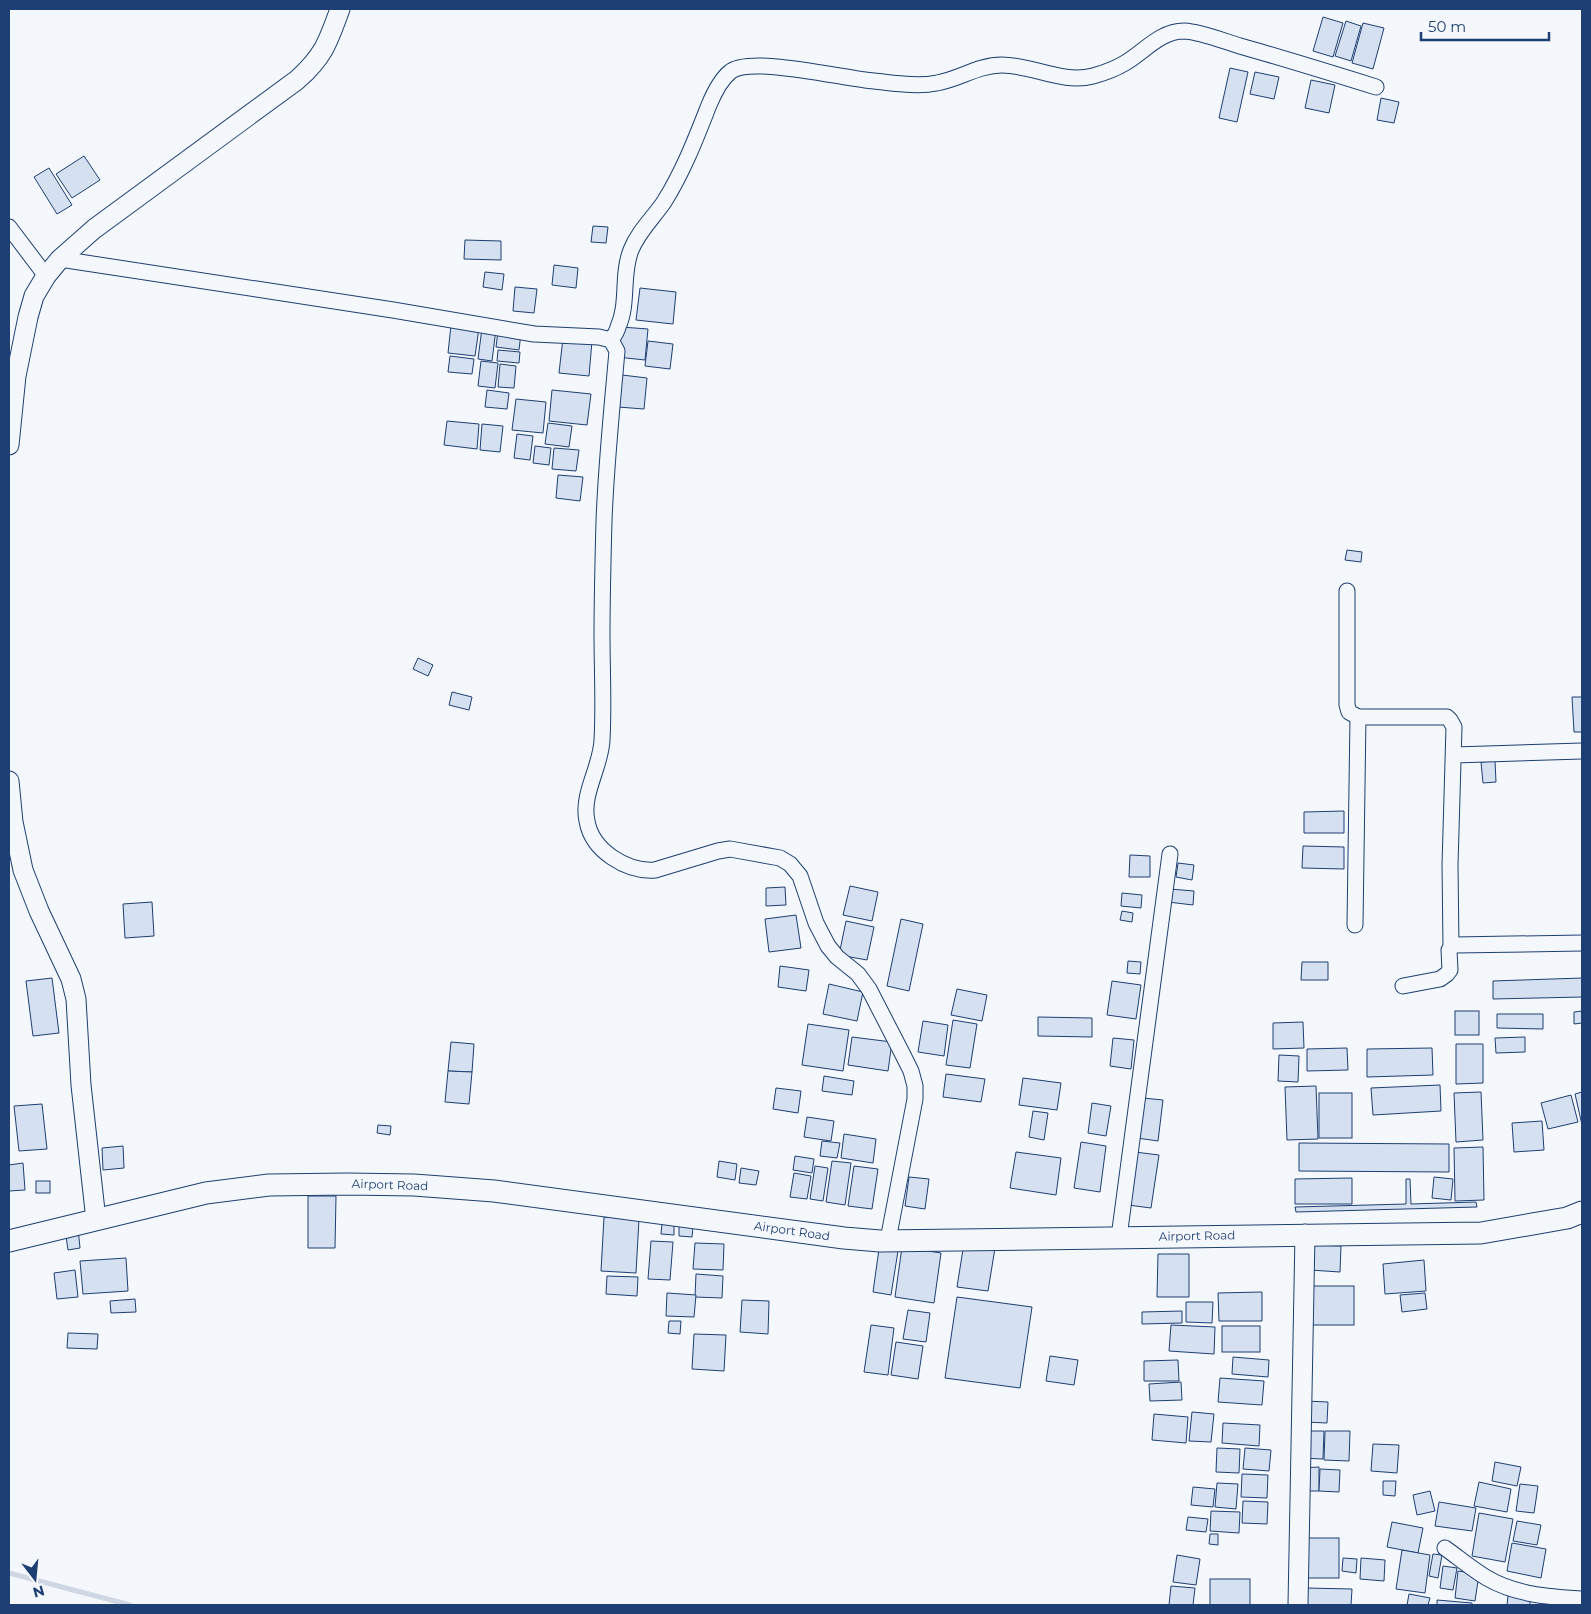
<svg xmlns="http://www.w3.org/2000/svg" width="1591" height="1614" viewBox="0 0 1591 1614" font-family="Montserrat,sans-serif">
	<rect width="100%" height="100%" fill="#f4f7fb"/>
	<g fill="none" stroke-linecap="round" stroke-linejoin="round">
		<path stroke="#cfd7e4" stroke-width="5" d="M 9,1573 L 130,1605"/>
	</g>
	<g fill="#d5e0f0" stroke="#1d3f73">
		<path d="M 1323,17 L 1343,23 L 1333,57 L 1313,51 Z"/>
		<path d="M 1346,21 L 1361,26 L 1351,61 L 1335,56 Z"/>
		<path d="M 1363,23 L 1384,28 L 1373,69 L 1352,63 Z"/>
		<path d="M 1230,68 L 1248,72 L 1237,122 L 1219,118 Z"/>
		<path d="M 1255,72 L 1279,77 L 1274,99 L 1250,94 Z"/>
		<path d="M 1311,80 L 1335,85 L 1329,113 L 1305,108 Z"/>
		<path d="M 1381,98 L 1399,102 L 1394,123 L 1377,120 Z"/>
		<path d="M 84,156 L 100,180 L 72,198 L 56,174 Z"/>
		<path d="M 49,168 L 72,205 L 57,214 L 34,177 Z"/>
		<path d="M 593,226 L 608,227 L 606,243 L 591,242 Z"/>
		<path d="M 465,240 L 501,241 L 501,260 L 464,259 Z"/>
		<path d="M 554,265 L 578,268 L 576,288 L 552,285 Z"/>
		<path d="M 485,272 L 504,274 L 502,290 L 483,287 Z"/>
		<path d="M 515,287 L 537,289 L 534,313 L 513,311 Z"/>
		<path d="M 640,288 L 676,292 L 673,324 L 636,320 Z"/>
		<path d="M 451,325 L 479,328 L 475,356 L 448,353 Z"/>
		<path d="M 621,327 L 648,329 L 645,360 L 617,357 Z"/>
		<path d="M 482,328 L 496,329 L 492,361 L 478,359 Z"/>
		<path d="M 498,331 L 521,333 L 519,350 L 496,347 Z"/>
		<path d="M 563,338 L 592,341 L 589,376 L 559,373 Z"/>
		<path d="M 648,341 L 673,344 L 670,369 L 645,366 Z"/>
		<path d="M 498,350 L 520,352 L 519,363 L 497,361 Z"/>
		<path d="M 450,356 L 474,359 L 472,374 L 448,372 Z"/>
		<path d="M 481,361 L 498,363 L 495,388 L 478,386 Z"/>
		<path d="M 500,364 L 516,366 L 514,388 L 498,387 Z"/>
		<path d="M 622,375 L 647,378 L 644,409 L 618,407 Z"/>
		<path d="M 487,390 L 509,393 L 507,409 L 485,407 Z"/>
		<path d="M 552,390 L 591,394 L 587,425 L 549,421 Z"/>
		<path d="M 516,399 L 546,402 L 543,433 L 512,430 Z"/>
		<path d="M 447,421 L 479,424 L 477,449 L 444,445 Z"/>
		<path d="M 548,423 L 572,426 L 569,447 L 545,444 Z"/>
		<path d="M 482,424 L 503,426 L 500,452 L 480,450 Z"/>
		<path d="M 517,434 L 533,436 L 530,460 L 514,458 Z"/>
		<path d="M 535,446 L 551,448 L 549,465 L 533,463 Z"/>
		<path d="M 554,448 L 579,450 L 576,471 L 552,469 Z"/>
		<path d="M 558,475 L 583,477 L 580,501 L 556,498 Z"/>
		<path d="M 1347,550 L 1362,552 L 1361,562 L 1345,560 Z"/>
		<path d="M 418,658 L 433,665 L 428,676 L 413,669 Z"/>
		<path d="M 452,692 L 472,697 L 469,710 L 449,705 Z"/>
		<path d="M 1572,697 L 1582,697 L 1582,732 L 1574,732 Z"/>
		<path d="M 1495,761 L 1496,782 L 1483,783 L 1481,762 Z"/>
		<path d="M 1344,811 L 1344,833 L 1304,833 L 1304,812 Z"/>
		<path d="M 1303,846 L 1344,847 L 1344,869 L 1302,868 Z"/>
		<path d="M 1130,855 L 1150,856 L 1150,877 L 1129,877 Z"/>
		<path d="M 1178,863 L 1194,865 L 1192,880 L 1176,877 Z"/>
		<path d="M 850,886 L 878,892 L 872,921 L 843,915 Z"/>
		<path d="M 785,887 L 786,905 L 766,906 L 766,888 Z"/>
		<path d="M 1170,889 L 1194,891 L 1193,905 L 1168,902 Z"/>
		<path d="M 1122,893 L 1142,895 L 1141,908 L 1121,906 Z"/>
		<path d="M 152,902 L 154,936 L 125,938 L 123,904 Z"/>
		<path d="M 1122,911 L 1133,913 L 1132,922 L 1120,920 Z"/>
		<path d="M 796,915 L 801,948 L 769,952 L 765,919 Z"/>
		<path d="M 901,919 L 923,924 L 909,991 L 887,986 Z"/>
		<path d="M 846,921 L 874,927 L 867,960 L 839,955 Z"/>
		<path d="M 1128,961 L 1141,962 L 1140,974 L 1127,973 Z"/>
		<path d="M 1302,962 L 1328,962 L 1328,980 L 1301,980 Z"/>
		<path d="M 780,966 L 809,970 L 806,991 L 778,987 Z"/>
		<path d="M 52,978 L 59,1033 L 33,1036 L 26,981 Z"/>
		<path d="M 1582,978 L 1582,997 L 1493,999 L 1493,981 Z"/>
		<path d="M 1112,981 L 1141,985 L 1136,1019 L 1107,1015 Z"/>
		<path d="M 829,984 L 863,992 L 857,1021 L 823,1014 Z"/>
		<path d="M 957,989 L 987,995 L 982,1021 L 951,1015 Z"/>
		<rect x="1455" y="1011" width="24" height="24"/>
		<path d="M 1582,1011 L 1582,1023 L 1574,1024 L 1574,1012 Z"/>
		<path d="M 1497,1014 L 1543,1014 L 1543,1029 L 1497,1028 Z"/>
		<path d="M 1038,1017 L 1092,1018 L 1092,1037 L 1038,1036 Z"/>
		<path d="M 953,1020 L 977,1024 L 970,1068 L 946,1065 Z"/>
		<path d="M 923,1021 L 948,1025 L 944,1056 L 918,1052 Z"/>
		<path d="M 1303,1022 L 1304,1048 L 1273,1049 L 1273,1023 Z"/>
		<path d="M 808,1024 L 849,1030 L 843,1071 L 802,1065 Z"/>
		<path d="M 852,1037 L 892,1042 L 888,1071 L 848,1065 Z"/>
		<path d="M 1525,1037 L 1525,1052 L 1496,1053 L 1495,1038 Z"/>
		<path d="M 1113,1038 L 1134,1040 L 1131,1069 L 1110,1066 Z"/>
		<path d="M 451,1042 L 474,1044 L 472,1072 L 448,1071 Z"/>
		<path d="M 1456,1044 L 1483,1044 L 1483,1083 L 1456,1084 Z"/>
		<path d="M 1347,1048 L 1348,1070 L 1307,1071 L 1307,1049 Z"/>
		<path d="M 1432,1048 L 1433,1075 L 1367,1077 L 1367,1049 Z"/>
		<path d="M 1279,1055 L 1299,1056 L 1298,1082 L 1278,1081 Z"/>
		<path d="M 448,1071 L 472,1072 L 469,1104 L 445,1102 Z"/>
		<path d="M 946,1074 L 985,1079 L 981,1102 L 943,1097 Z"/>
		<path d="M 824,1076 L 854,1081 L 852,1095 L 822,1091 Z"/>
		<path d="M 1023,1078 L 1061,1083 L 1057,1110 L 1019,1105 Z"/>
		<path d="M 1440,1085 L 1441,1111 L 1373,1115 L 1371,1088 Z"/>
		<path d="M 1316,1086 L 1318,1139 L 1287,1140 L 1285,1087 Z"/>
		<path d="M 776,1088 L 801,1091 L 798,1113 L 773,1109 Z"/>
		<path d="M 1481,1092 L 1483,1140 L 1456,1142 L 1454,1093 Z"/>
		<path d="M 1582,1092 L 1582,1125 L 1575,1094 Z"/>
		<rect x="1319" y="1093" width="33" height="45"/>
		<path d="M 1571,1095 L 1578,1122 L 1548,1129 L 1541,1103 Z"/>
		<path d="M 1143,1098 L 1163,1100 L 1158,1141 L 1137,1138 Z"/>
		<path d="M 1092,1103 L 1111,1106 L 1106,1136 L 1088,1133 Z"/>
		<path d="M 42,1104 L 47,1149 L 19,1151 L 14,1106 Z"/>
		<path d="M 1033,1111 L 1048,1113 L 1044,1140 L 1029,1137 Z"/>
		<path d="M 807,1117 L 834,1121 L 831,1141 L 804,1137 Z"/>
		<path d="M 1542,1121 L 1544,1150 L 1514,1152 L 1512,1123 Z"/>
		<path d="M 378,1125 L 391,1126 L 390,1135 L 377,1133 Z"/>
		<path d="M 844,1134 L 876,1139 L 873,1163 L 841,1158 Z"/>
		<path d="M 822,1141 L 840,1143 L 837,1158 L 820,1156 Z"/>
		<path d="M 1081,1142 L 1106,1146 L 1100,1192 L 1074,1188 Z"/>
		<path d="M 1299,1143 L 1449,1144 L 1449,1172 L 1299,1171 Z"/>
		<path d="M 123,1146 L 124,1168 L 103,1170 L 102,1148 Z"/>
		<path d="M 1483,1147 L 1484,1200 L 1455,1201 L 1454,1148 Z"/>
		<path d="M 1016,1152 L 1061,1158 L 1056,1195 L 1010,1188 Z"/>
		<path d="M 1135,1152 L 1159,1155 L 1151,1208 L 1128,1205 Z"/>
		<path d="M 795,1156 L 814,1159 L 812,1173 L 793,1170 Z"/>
		<path d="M 719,1161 L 737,1164 L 735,1180 L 717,1177 Z"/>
		<path d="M 832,1161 L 851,1163 L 845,1205 L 826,1202 Z"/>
		<path d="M 23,1163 L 25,1190 L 9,1191 L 9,1165 Z"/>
		<path d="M 815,1166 L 828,1168 L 823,1201 L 810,1199 Z"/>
		<path d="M 854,1166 L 878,1169 L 872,1209 L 848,1206 Z"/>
		<path d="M 741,1168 L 759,1171 L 756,1185 L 739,1183 Z"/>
		<path d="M 794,1173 L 811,1176 L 807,1199 L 790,1197 Z"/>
		<path d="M 909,1177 L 929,1179 L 925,1209 L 905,1206 Z"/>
		<path d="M 1434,1177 L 1453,1179 L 1451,1200 L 1432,1198 Z"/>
		<path d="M 1352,1178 L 1352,1204 L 1295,1204 L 1295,1179 Z"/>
		<path d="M 1406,1179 L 1410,1179 L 1411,1204 L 1476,1202 L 1477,1207 L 1296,1212 L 1295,1207 L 1406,1204 Z"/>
		<rect x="36" y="1181" width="14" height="12"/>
		<path d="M 308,1196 L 336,1196 L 335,1248 L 308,1248 Z"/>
		<path d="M 604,1217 L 639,1219 L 636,1273 L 601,1271 Z"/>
		<path d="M 662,1223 L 674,1224 L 674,1235 L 661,1234 Z"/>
		<path d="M 679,1226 L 693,1227 L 692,1237 L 679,1236 Z"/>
		<path d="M 78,1228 L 80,1248 L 68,1250 L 65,1229 Z"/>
		<path d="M 651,1241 L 673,1242 L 670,1280 L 648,1279 Z"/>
		<path d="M 695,1243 L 724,1244 L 723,1270 L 693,1269 Z"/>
		<path d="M 964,1243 L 995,1248 L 988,1291 L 957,1287 Z"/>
		<path d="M 1311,1245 L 1341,1246 L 1340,1272 L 1310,1270 Z"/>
		<path d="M 902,1247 L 941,1253 L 934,1303 L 895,1297 Z"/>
		<path d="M 879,1249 L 898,1251 L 891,1295 L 873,1292 Z"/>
		<path d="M 1158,1254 L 1189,1254 L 1189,1297 L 1157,1297 Z"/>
		<path d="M 126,1258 L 128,1291 L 83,1294 L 80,1261 Z"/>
		<path d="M 1424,1260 L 1426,1291 L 1385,1294 L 1383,1264 Z"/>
		<path d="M 75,1270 L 78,1297 L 57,1299 L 54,1273 Z"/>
		<path d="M 696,1274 L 723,1276 L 722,1298 L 695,1297 Z"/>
		<path d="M 607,1276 L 638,1277 L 637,1296 L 606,1294 Z"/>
		<rect x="1310" y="1286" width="44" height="39"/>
		<path d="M 1262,1292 L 1262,1321 L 1219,1321 L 1218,1293 Z"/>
		<path d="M 667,1293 L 696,1295 L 694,1317 L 666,1316 Z"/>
		<path d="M 1425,1293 L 1427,1309 L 1402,1312 L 1400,1295 Z"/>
		<path d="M 957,1297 L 1032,1307 L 1020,1388 L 945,1378 Z"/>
		<path d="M 135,1299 L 136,1312 L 111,1313 L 110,1301 Z"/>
		<path d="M 742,1300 L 769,1301 L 768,1334 L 740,1332 Z"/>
		<path d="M 1186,1302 L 1213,1302 L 1212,1323 L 1186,1322 Z"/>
		<path d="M 908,1310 L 930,1313 L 926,1342 L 903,1339 Z"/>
		<path d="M 1182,1311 L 1182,1323 L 1142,1324 L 1142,1312 Z"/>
		<path d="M 669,1321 L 681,1321 L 680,1334 L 668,1333 Z"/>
		<path d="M 871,1325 L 894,1328 L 888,1375 L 864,1372 Z"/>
		<path d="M 1171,1325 L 1215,1327 L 1214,1354 L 1169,1351 Z"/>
		<rect x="1222" y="1326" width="38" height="26"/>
		<path d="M 68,1333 L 98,1334 L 97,1349 L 67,1348 Z"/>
		<path d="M 694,1334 L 726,1335 L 724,1371 L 692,1369 Z"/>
		<path d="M 896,1342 L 923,1346 L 918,1379 L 891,1375 Z"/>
		<path d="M 1050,1356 L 1078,1360 L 1074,1385 L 1046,1381 Z"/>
		<path d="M 1233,1357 L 1269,1360 L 1268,1377 L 1232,1374 Z"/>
		<path d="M 1178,1360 L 1179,1381 L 1144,1381 L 1144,1361 Z"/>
		<path d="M 1220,1378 L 1264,1381 L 1262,1405 L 1218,1402 Z"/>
		<path d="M 1181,1382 L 1182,1400 L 1150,1401 L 1149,1384 Z"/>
		<path d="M 1305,1401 L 1328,1402 L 1327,1423 L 1304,1422 Z"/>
		<path d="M 1192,1412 L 1214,1414 L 1211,1442 L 1189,1441 Z"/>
		<path d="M 1154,1414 L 1188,1417 L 1186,1443 L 1152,1440 Z"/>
		<path d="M 1223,1423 L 1260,1425 L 1259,1446 L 1222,1443 Z"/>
		<path d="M 1301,1431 L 1324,1431 L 1323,1459 L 1300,1458 Z"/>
		<path d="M 1325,1431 L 1350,1431 L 1349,1461 L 1324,1460 Z"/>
		<path d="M 1373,1444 L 1399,1445 L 1397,1473 L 1371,1471 Z"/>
		<path d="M 1217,1448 L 1240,1449 L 1239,1473 L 1216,1472 Z"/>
		<path d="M 1245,1448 L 1271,1450 L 1269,1471 L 1243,1469 Z"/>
		<path d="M 1495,1462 L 1521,1467 L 1517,1486 L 1492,1481 Z"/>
		<path d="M 1319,1467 L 1319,1491 L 1300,1491 L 1300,1468 Z"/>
		<path d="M 1320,1469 L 1340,1470 L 1339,1492 L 1319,1491 Z"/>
		<path d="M 1242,1474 L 1268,1475 L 1267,1498 L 1241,1497 Z"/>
		<path d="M 1383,1481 L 1396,1481 L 1395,1496 L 1383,1495 Z"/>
		<path d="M 1479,1482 L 1511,1489 L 1507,1512 L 1474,1506 Z"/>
		<path d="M 1217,1483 L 1238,1484 L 1236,1509 L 1215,1507 Z"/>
		<path d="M 1520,1484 L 1538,1486 L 1534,1513 L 1516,1511 Z"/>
		<path d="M 1193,1487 L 1215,1489 L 1213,1507 L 1191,1505 Z"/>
		<path d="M 1430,1491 L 1435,1511 L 1417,1515 L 1413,1495 Z"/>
		<path d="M 1243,1501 L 1268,1502 L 1267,1524 L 1242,1523 Z"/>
		<path d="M 1439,1502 L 1476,1508 L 1472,1531 L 1435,1526 Z"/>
		<path d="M 1211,1511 L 1240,1512 L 1239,1533 L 1210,1531 Z"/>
		<path d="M 1479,1513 L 1513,1519 L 1505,1562 L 1472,1556 Z"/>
		<path d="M 1188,1517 L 1208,1519 L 1206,1532 L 1186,1530 Z"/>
		<path d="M 1517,1521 L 1541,1525 L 1537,1545 L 1513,1541 Z"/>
		<path d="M 1392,1522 L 1423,1528 L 1418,1553 L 1387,1547 Z"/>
		<path d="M 1210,1534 L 1218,1534 L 1218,1545 L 1209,1544 Z"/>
		<rect x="1302" y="1538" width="37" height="40"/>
		<path d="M 1512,1543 L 1546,1549 L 1541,1578 L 1507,1571 Z"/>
		<path d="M 1402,1550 L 1430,1555 L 1425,1593 L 1396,1589 Z"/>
		<path d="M 1433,1554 L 1442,1555 L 1438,1578 L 1429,1576 Z"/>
		<path d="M 1177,1555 L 1200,1559 L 1196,1585 L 1173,1582 Z"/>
		<path d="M 1343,1558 L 1357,1559 L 1356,1573 L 1342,1571 Z"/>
		<path d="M 1361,1558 L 1385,1560 L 1384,1581 L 1360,1579 Z"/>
		<path d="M 1443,1566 L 1457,1568 L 1453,1590 L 1440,1588 Z"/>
		<path d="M 1458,1571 L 1479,1574 L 1475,1601 L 1455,1598 Z"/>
		<rect x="1210" y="1579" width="40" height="26"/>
		<path d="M 1171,1586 L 1195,1588 L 1193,1605 L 1169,1605 Z"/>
		<path d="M 1306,1588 L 1352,1589 L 1351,1605 L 1306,1605 Z"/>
		<path d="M 1409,1594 L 1430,1598 L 1428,1605 L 1407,1605 Z"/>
		<path d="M 1508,1596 L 1530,1598 L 1530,1605 L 1507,1605 Z"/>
		<path d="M 1437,1600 L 1472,1603 L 1472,1605 L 1437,1605 Z"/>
	</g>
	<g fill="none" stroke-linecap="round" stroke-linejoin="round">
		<g stroke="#1d3f73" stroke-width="17">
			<g id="minor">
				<path d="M 9,227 L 46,276"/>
				<path d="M 60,259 L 393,310 L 534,334 L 599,337 L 611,340 L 617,351 C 612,408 606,465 604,521 C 603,559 602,597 602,634 C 602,670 604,705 602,740 C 601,767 581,794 587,821 C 592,851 627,872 655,870 L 718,851 L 730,849 L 780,858 L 790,864 L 800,876 L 816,923 L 828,946 L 837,957 L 858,974 L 869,989 L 902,1053 L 911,1071 L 915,1086 L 915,1099 L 888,1240"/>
				<path d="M 611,340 C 614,336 617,332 618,327 C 629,303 621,275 631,250 C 638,232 653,218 664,202 C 683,172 696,138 709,105 C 714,93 720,80 730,72 C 749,55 845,79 874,81 C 894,83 917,87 937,83 C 960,79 978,65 1002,65 C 1033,65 1062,84 1093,76 C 1104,73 1115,69 1125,63 C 1144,52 1160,31 1184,31 C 1202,32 1223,41 1240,46 C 1286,59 1331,73 1376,87"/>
				<path d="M 1347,591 L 1347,705 L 1349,712 L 1358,717 L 1447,717 L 1450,720 L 1454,727 L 1450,865 L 1451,947"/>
				<path d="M 1454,755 L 1582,751"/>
				<path d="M 1355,925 L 1358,717"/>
				<path d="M 1403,986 L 1440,979 L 1447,974 L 1450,970 L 1449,950 L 1454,945 L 1582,943"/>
				<path d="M 1119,1237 L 1170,854"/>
				<path d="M 1445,1548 C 1459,1558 1472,1569 1487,1578 C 1516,1595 1550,1597 1582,1599"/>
			</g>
		</g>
		<g stroke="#1d3f73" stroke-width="21">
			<g id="tertiary">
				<path d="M 9,445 L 16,376 L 28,317 L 34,296 L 46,276 L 60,259 L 94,229 L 297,80 C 324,56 328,42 340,9"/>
				<path d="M 9,781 L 13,822 L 23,870 L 39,911 L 71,979 L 76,999 L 81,1085 L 96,1220"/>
				<path d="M 1298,1605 L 1305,1234"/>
			</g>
		</g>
		<g stroke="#1d3f73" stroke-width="23">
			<path id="secondary" d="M 9,1241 L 206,1193 L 269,1185 L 347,1184 L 414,1185 L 494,1191 L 844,1238 L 880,1241 L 1481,1233 L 1567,1218 L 1582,1212"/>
		</g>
		<use href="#minor" stroke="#f4f7fb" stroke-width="15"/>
		<use href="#tertiary" stroke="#f4f7fb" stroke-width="19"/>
		<use href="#secondary" stroke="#f4f7fb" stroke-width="21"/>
	</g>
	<g text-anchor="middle" stroke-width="4" stroke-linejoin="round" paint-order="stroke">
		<g font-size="12" fill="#1d3f73" stroke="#f4f7fb">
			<text transform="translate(390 1185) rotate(2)" y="4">Airport Road</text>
			<text transform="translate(792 1231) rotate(8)" y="4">Airport Road</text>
			<text transform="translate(1197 1236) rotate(-1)" y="4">Airport Road</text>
		</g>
	</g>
	<rect width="1591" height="1614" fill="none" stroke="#1d3f73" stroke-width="20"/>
	<g transform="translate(35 1579) rotate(164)" stroke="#f4f7fb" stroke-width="4" paint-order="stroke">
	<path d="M0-4L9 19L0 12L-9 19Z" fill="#1d3f73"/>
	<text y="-8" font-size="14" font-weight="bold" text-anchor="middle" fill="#1d3f73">N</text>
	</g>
	<path d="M1421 32v8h128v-8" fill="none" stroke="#1d3f73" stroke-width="2.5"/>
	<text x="1428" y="32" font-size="15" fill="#1d3f73" stroke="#f4f7fb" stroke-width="4" paint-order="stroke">50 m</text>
</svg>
